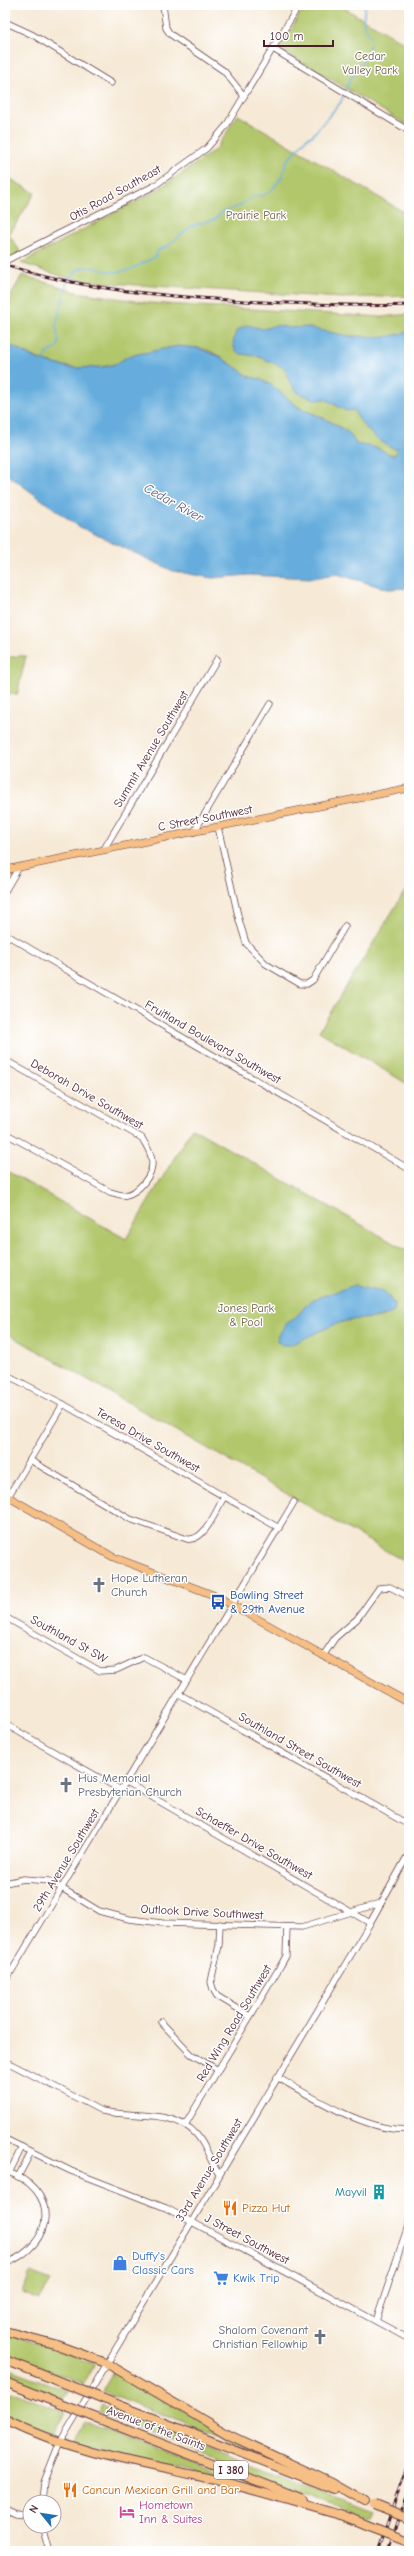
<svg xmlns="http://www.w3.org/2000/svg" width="414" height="2556" viewBox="0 0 414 2556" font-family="'Comic Neue',sans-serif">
	<rect width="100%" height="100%" fill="#fff"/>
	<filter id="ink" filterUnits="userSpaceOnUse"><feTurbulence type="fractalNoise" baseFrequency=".025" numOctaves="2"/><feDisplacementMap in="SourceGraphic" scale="8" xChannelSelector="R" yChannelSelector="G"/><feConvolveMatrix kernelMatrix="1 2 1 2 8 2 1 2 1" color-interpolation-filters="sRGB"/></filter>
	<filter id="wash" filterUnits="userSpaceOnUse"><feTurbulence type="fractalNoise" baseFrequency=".012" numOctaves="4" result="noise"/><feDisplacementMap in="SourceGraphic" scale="16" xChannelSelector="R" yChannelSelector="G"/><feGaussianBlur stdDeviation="0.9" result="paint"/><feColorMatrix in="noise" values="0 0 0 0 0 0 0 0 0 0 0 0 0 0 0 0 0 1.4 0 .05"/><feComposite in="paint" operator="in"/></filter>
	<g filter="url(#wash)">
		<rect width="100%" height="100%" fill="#f6e9d5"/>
		<g fill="#b2c76c" stroke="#7e734c">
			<path d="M 305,5 L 339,5 L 409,46 L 409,126 L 280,49 Z"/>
			<path d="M 238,115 L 409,215 L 409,296 L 342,298 L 92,282 L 64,277 L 21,263 L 155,191 L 184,172 L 216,149 Z"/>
			<path d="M 5,176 L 35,193 L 9,235 L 22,254 L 5,261 Z"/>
			<path d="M 22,275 L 77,292 L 149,303 L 382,317 L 409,314 L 409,459 L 356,444 C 345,424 320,418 301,408 C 290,403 282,392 272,386 C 265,381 258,380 250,377 C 232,370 219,350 198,348 C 188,347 136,353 128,357 C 123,358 120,363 115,364 C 75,375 40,362 5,343 L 5,307 Z"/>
			<path d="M 19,656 L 26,656 L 17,695 L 5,693 L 5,658 Z"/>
			<path d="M 405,891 L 409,893 L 409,1085 L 319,1031 Z"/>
			<path d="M 192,1128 L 409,1252 L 409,1564 L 5,1332 L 5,1170 L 126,1239 Z"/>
			<path d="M 30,2273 L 51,2281 L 39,2300 L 23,2293 Z"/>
			<path d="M 5,2334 L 40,2343 L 95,2363 L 95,2365 L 84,2384 L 5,2353 Z"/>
			<path d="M 5,2367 L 68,2391 L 62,2399 L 5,2376 Z"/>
			<path d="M 113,2371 L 264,2455 L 103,2391 Z"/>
			<path d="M 5,2389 L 66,2413 L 52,2436 L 5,2416 Z"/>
			<path d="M 102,2405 L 371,2510 L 367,2518 L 98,2412 Z"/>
			<path d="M 84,2421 L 245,2484 L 70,2444 Z"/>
		</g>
		<g fill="#66addd" stroke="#586684">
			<path d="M 247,325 L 263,329 L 276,325 L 290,328 L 305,327 L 349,336 L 385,337 L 409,332 L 409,588 L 388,589 L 337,574 L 313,578 L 249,575 L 212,578 L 173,571 L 78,526 L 5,473 L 5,343 L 39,360 L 71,368 L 104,367 L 118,363 L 128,356 L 178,346 L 198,348 L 219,356 L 250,377 L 261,379 L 274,387 L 299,408 L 324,418 L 349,433 L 356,444 L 378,448 L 393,456 L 396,454 L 397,447 L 395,449 C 377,441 362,428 354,410 L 346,411 L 325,399 L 317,400 L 298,393 L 289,381 L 285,368 L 257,356 L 241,354 L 235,350 L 233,343 L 236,331 Z"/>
			<path d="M 355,1285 L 384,1291 L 395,1305 L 394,1312 C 377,1321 359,1317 342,1322 C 324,1328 307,1338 290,1345 L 282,1345 L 277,1341 L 278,1335 L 287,1323 L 294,1319 L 311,1300 Z"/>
		</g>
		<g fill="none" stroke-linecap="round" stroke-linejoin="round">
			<g stroke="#66addd" stroke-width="1.5">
				<path d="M 365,5 L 363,23 L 371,38"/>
				<path d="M 346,90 C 351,69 366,66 370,44"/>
				<path d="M 45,363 L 46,353 L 56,349 L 59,343 L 56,325 L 68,279 L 73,276 L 78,269 C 96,264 96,270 111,272 C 129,273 140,264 155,257 L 158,250 L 168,246 L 191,226 L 216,219 L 220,213 L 241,205 L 256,195 L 263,196 L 273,189 L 283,175 L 286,162 L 307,138 L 312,136 L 341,102 L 344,93"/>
			</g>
		</g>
	</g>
	<g filter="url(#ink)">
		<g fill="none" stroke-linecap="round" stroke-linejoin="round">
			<g stroke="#643d44" stroke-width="7">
				<g id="minor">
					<path d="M 163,5 L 166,28 L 170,34 L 224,71 L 244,96"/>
					<path d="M 5,22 L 33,35 L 111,83"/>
					<path d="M 273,49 L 409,131"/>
					<path d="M 5,261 L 154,186 L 207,148 L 226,126 L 299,5"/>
					<path d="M 218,827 L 239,920 L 246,943 L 266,964 L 300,984 L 307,984 L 313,980 L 345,926"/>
					<path d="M 194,832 L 270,704"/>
					<path d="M 104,849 L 217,659"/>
					<path d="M 5,891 L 19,867"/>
					<path d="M 5,934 L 409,1169"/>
					<path d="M 5,1060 L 142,1138 C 146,1146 152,1153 152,1162 C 153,1175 139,1192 126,1195 C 121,1196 115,1193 110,1192 L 5,1133"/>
					<path d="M 5,1374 L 63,1404 L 279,1528"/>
					<path d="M 30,1460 L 130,1519 L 187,1539 C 205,1542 216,1510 224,1497"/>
					<path d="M 5,1502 L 63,1404"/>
					<path d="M 5,1617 L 100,1671 L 116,1670 L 144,1657 L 187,1680"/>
					<path d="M 323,1656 L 335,1638 L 357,1619 L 379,1588 L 390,1587 L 409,1597"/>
					<path d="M 179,1694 L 409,1825"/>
					<path d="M 5,1724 L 121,1790"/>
					<path d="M 126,1782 L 370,1923"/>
					<path d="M 5,1883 L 24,1879 L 50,1881 L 99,1911 L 129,1919 L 162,1923 L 302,1927 L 381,1903"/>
					<path d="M 220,1924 L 219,1945 L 211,1982 L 213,1989 L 217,1996 L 250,2016"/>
					<path d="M 5,1982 L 294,1502"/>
					<path d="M 161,2022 L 191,2054 L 218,2070"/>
					<path d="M 5,2061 L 102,2111 C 131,2118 174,2109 196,2134 C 207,2146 210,2162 219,2174"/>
					<path d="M 277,2077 C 309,2096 372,2134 409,2129"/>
					<path d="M 185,2125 L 281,1965 L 286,1956 L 287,1927"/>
					<path d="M 5,2139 L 71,2171 L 166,2208 L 409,2339"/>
					<path d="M 5,2171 C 61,2189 56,2244 5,2264"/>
					<path d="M 9,2173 L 22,2147"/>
					<path d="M 18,2177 L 31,2152"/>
					<path d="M 376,2321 L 409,2223"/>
					<path d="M 42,2502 L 44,2482 L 59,2444 L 370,1923 L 409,1853"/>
					<path d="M 5,2510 L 16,2515 L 30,2517"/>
					<path d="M 42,2526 L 49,2551"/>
				</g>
			</g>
			<g stroke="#643d44" stroke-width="8">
				<g id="major">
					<path d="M 5,870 L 409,788"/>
					<path d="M 5,1495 L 113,1557 L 216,1596 L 409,1703"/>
				</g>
			</g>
			<g stroke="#643d44" stroke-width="10">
				<g id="highway">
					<path d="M 5,2331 L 54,2344 L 106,2363 L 229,2435 L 332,2483 L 365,2502"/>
					<path d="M 5,2360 L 71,2386"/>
					<path d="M 5,2382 L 60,2404"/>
					<path d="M 104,2399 L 334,2489"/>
					<path d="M 94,2417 L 303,2499"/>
					<path d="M 5,2419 C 67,2450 127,2461 194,2475 C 245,2486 294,2502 344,2516"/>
					<path d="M 340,2514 L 367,2525"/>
				</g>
			</g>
			<use href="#minor" stroke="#fff" stroke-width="5.5"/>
			<use href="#major" stroke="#f5bf86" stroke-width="7"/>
			<use href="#highway" stroke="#f5bf86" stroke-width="8"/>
			<g stroke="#4a1f2b" stroke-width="3">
				<g id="rail">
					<path d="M 5,265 C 90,292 175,297 263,302 C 312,304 360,307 409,305"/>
					<path d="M 378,2551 L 409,2460"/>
					<path d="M 388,2551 L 409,2490"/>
				</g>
			</g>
			<use href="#rail" stroke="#fff" stroke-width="1.5" stroke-dasharray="4.5" stroke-linecap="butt"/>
			<g stroke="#643d44" stroke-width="10" stroke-linecap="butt">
				<g id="highway-bridge">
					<path d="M 71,2386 L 104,2399"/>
					<path d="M 60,2404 L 94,2417"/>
					<path d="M 374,2505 L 409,2519"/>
					<path d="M 367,2525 L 409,2541"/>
				</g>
			</g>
			<use href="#highway-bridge" stroke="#f5bf86" stroke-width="8"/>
		</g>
	</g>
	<defs>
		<g id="church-bare" transform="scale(1.2)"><path d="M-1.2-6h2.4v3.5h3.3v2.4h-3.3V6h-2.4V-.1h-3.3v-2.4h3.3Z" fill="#6b7280" stroke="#fff" stroke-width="2.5" paint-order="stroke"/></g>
		<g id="bus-bare" transform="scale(1.2)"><path d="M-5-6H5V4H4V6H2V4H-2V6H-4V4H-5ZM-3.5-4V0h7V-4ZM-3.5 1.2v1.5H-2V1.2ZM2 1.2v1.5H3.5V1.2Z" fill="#1a4fb4" stroke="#fff" stroke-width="2.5" paint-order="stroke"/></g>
		<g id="building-bare" transform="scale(1.2)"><path d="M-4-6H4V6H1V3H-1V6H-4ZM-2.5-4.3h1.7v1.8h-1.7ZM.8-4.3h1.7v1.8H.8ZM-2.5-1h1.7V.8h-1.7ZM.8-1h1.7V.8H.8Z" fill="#0f9aa8" stroke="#fff" stroke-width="2.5" paint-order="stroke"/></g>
		<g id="restaurant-bare" transform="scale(1.2)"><path d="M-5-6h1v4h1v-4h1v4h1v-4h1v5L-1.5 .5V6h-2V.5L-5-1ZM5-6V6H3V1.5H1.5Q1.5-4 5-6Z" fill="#e8710a" stroke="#fff" stroke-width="2.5" paint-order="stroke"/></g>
		<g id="shop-bare" transform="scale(1.2)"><path d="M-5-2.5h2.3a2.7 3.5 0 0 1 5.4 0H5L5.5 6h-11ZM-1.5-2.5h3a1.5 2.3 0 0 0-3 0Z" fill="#3f7fe0" stroke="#fff" stroke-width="2.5" paint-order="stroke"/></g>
		<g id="supermarket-bare" transform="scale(1.2)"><path d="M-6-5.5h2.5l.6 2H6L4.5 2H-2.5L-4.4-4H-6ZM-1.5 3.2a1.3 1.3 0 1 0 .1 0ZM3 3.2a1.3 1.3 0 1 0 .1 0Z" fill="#3f7fe0" stroke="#fff" stroke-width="2.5" paint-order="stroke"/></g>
		<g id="hotel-bare" transform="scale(1.2)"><path d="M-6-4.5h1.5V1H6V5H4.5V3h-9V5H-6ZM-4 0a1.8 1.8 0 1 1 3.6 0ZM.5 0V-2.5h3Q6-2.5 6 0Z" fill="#d1479c" stroke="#fff" stroke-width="2.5" paint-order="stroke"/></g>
	</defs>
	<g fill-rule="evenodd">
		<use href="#church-bare" x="99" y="1585"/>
		<use href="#bus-bare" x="218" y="1602"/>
		<use href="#church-bare" x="66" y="1785"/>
		<use href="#building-bare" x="379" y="2192"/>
		<use href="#restaurant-bare" x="230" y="2208"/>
		<use href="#shop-bare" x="120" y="2263"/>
		<use href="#supermarket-bare" x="221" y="2278"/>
		<use href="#church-bare" x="320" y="2337"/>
		<use href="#restaurant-bare" x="70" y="2490"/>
		<use href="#hotel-bare" x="127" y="2512"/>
	</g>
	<g text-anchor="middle" stroke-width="3" stroke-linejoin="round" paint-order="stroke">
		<rect fill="#fff" stroke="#80626b" stroke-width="1" x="214" y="2461" width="34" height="18" rx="3"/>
		<g font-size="11" font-weight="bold" fill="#4a1f2b">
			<text x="231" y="2474">I 380</text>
		</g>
		<g font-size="12" fill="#6e5a42" stroke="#fff">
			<text x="370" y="60">Cedar<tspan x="370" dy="14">Valley Park</tspan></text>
			<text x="256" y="219">Prairie Park</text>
			<text x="246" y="1312">Jones Park<tspan x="246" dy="14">&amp; Pool</tspan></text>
		</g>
		<g font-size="12" fill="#4a1f2b" stroke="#fff">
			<text transform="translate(115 193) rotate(-29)" y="4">Otis Road Southeast</text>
			<text transform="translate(151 749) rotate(-59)" y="4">Summit Avenue Southwest</text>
			<text transform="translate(205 818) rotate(-11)" y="4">C Street Southwest</text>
			<text transform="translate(213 1042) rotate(30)" y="4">Fruitland Boulevard Southwest</text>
			<text transform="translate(87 1094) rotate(30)" y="4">Deborah Drive Southwest</text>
			<text transform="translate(148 1440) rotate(30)" y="4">Teresa Drive Southwest</text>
			<text transform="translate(69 1639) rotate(29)" y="4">Southland St SW</text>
			<text transform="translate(300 1750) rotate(30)" y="4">Southland Street Southwest</text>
			<text transform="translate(254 1843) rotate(30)" y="4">Schaeffer Drive Southwest</text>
			<text transform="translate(66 1860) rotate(-59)" y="4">29th Avenue Southwest</text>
			<text transform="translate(202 1912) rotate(3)" y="4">Outlook Drive Southwest</text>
			<text transform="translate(234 2023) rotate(-59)" y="4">Red Wing Road Southwest</text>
			<text transform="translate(209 2170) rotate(-59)" y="4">33rd Avenue Southwest</text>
			<text transform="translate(247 2239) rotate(28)" y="4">J Street Southwest</text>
			<text transform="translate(156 2428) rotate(21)" y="4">Avenue of the Saints</text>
		</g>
		<g font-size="12" fill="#5b616d" stroke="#fff" text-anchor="start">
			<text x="111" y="1582">Hope Lutheran<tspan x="111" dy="14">Church</tspan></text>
			<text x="78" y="1782">Hus Memorial<tspan x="78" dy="14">Presbyterian Church</tspan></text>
			<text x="308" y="2334" text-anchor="end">Shalom Covenant<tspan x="308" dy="14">Christian Fellowhip</tspan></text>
		</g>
		<g font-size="12" fill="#164399" stroke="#fff" text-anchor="start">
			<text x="230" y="1599">Bowling Street<tspan x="230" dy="14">&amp; 29th Avenue</tspan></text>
		</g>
		<g font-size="12" fill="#0d838f" stroke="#fff" text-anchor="end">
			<text x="367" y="2196">Mayvil</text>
		</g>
		<g font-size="12" fill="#c56008" stroke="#fff" text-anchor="start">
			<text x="242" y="2212">Pizza Hut</text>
			<text x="82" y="2494">Cancun Mexican Grill and Bar</text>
		</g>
		<g font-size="12" fill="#366cbe" stroke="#fff" text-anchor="start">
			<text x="132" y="2260">Duffy's<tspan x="132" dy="14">Classic Cars</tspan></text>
			<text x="233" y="2282">Kwik Trip</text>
		</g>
		<g font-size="12" fill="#b23c85" stroke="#fff" text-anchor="start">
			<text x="139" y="2509">Hometown<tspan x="139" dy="14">Inn &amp; Suites</tspan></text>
		</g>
		<g font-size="13" font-style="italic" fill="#555872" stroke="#fff">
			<text transform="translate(174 502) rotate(29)" y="5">Cedar River</text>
		</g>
	</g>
	<rect width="414" height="2556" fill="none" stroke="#fff" stroke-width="20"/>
	<g transform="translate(42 2514) rotate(300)"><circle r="19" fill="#ffffff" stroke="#b7a5aa"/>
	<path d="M0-3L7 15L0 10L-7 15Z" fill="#1f6fb2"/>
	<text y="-6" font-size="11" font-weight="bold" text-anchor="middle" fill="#4a1f2b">N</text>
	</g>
	<path d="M264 40v6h69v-6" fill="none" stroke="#4a1f2b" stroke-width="2"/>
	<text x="270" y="40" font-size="12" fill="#4a1f2b" stroke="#ffffff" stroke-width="3" paint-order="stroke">100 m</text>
</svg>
